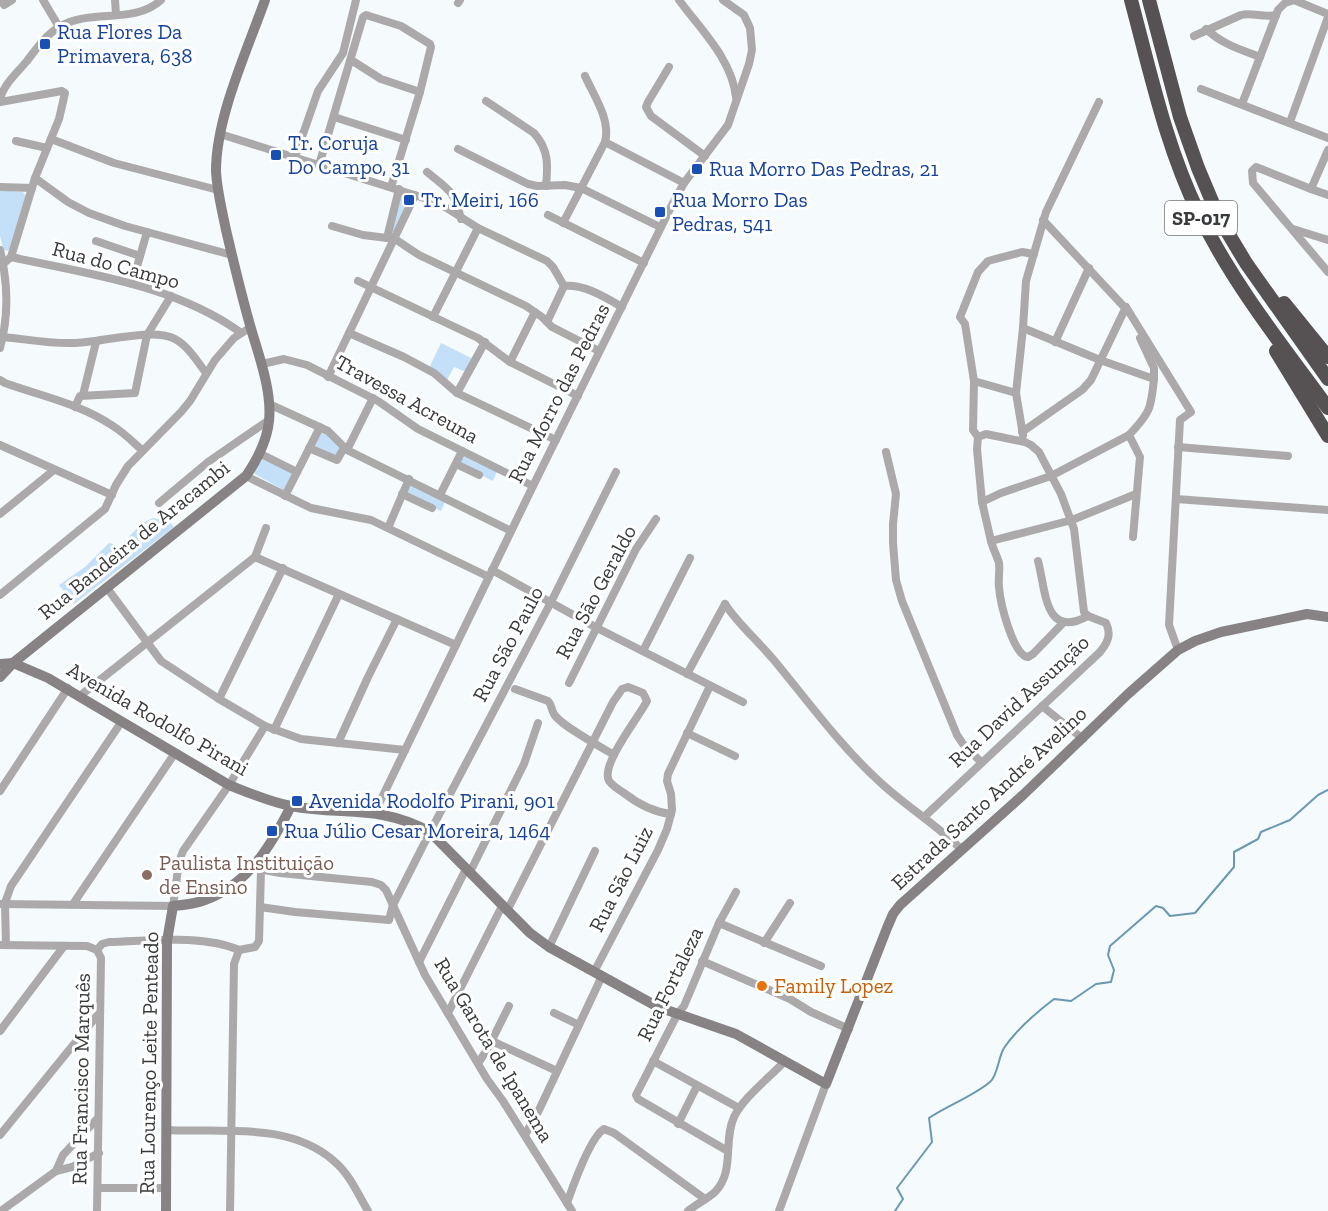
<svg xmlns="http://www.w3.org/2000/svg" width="1328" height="1211" viewBox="0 0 1328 1211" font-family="'Zilla Slab',serif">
	<rect width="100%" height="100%" fill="#f5fafd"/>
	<g fill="#c3e0f8">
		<path d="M 0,190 L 23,192 L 26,197 L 9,250 L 6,251 L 3,249 L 0,235 Z"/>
		<path d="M 401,193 L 411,198 L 397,233 L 391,230 Z"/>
		<path d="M 441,343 L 473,359 L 466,372 L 454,367 L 447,380 L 430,366 Z"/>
		<path d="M 319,431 L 330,436 L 340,448 L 336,458 L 312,447 Z"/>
		<path d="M 461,454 L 497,471 L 493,481 L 456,463 Z"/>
		<path d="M 262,459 L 292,473 L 293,476 L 285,491 L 255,474 L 254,471 Z"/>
		<path d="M 409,484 L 445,502 L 441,511 L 404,494 Z"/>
		<path d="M 153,518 L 169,521 L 174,527 L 74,604 L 59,585 L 85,567 L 109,543 L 120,546 L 142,523 Z"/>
	</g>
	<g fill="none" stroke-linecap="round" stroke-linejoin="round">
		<path stroke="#6a98b3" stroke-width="2" d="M 895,1211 L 903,1199 L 897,1188 L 932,1142 L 929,1118 C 948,1105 972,1097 990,1082 C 998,1075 998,1058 1004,1048 C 1016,1030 1037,1012 1054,999 L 1071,1001 L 1096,984 L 1111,982 L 1114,970 L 1108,955 L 1110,946 L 1156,906 L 1163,908 L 1170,916 L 1195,913 L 1234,867 L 1234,852 L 1258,839 L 1261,832 L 1290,820 L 1318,795 L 1328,790"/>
		<g stroke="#aca9aa" stroke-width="8">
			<path d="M 1,0 L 4,5 L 12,0"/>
			<path d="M 43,0 L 59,27"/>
			<path d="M 115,0 L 116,14"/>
			<path d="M 679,0 C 700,29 732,59 736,97"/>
			<path d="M 458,3 L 460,0"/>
			<path d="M 1206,29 C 1222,44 1239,49 1260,57"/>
			<path d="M 1194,36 L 1241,15 C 1252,12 1264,18 1276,15"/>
			<path d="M 351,60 L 381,79 L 420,92"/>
			<path d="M 669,67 L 648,102 L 646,107 L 651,116 L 705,156"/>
			<path d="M 1201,89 L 1328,138"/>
			<path d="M 0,99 C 4,84 17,73 27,61 C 36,49 46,35 59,27 C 90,8 134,25 161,0"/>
			<path d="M 486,101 L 534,133 C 549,150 548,165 546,186"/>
			<path d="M 0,102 L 62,91 L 65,93 L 59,119 L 35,178 L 11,257 L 3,264"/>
			<path d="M 1099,102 L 1046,212 L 1026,281 L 1023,328 L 1100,360 L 1154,379 C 1151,409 1150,413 1129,435 L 1140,457 L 1133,537"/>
			<path d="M 1242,104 L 1278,10 L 1285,3 L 1294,0 L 1328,14"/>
			<path d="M 334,117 L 406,140"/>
			<path d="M 1290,122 L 1328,17"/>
			<path d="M 220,134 L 427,199 L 445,207 L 478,228 L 547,261 L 553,267 L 564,286 C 584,284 605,297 622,307"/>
			<path d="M 51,139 L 114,163 L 218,190"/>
			<path d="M 16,141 L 47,148"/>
			<path d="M 605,142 L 684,183"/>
			<path d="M 458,149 L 528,184 L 537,186 L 565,185 L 581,188 L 660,227"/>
			<path d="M 1328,150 L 1311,189 L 1256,167 L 1252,171 L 1253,183 L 1328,272"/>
			<path d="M 295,157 L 318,91 L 343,53 L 356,0"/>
			<path d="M 319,165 L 363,17 L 366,15 L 401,26 L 430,44 L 431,47 L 420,92 L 391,187"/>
			<path d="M 427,172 C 449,190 454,190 461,219"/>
			<path d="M 35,178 L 68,202 L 89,213 L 125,226 L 232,255"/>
			<path d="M 0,187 L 32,188"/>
			<path d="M 1311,189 L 1328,195"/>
			<path d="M 548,215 L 644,263"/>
			<path d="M 1043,220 L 1128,311"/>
			<path d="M 563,223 L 605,142 C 611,120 594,96 585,76"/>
			<path d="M 332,226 L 363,235 L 395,239 L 419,255 L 526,306 L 542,317 L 552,327 L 599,351"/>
			<path d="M 1293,229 L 1328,240"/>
			<path d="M 387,238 L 399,189"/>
			<path d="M 96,241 L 140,256"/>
			<path d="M 0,250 C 8,283 9,316 0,348"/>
			<path d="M 11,257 C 89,274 174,285 240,332"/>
			<path d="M 358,281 L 478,338 L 510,362 L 578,396"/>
			<path d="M 132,284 L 147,232"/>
			<path d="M 1126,307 L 1191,412 L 1180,420 L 1169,625 L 1178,650"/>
			<path d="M 433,317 L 478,228"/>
			<path d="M 547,322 L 564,286"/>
			<path d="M 1023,328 L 1016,393 L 1023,435"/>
			<path d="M 349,333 L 404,357 L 434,373 L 457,393 L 556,440"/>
			<path d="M 3,337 C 26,339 50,344 73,343 C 99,343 153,327 175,339 C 188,346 197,361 206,373"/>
			<path d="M 1140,338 L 1154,368 L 1154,379"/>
			<path d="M 1055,342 L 1089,268"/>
			<path d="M 510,362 L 535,312"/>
			<path d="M 262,364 L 284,359 L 307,365 L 378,401 L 418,429 L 533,486"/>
			<path d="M 328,377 L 415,195"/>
			<path d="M 0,380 L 5,383 C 41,396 81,404 113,426 C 124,433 133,442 142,450"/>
			<path d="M 974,381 L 965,324 L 960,317 L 978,272 L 988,261 L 1022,252 L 1034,254"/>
			<path d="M 457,393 L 485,342"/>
			<path d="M 83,395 L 96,342"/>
			<path d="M 269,404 L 328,431 L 347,450 L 511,531"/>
			<path d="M 75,407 L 80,396 L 135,393 L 147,335 L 171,296"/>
			<path d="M 1022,432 L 1082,390 L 1091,380 L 1126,307"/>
			<path d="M 978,437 L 973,430 L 974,381 L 1016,393"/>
			<path d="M 0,445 L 112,495"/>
			<path d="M 1178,447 L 1288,456"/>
			<path d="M 309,448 L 337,460 L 344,448"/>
			<path d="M 347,450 L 373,398"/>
			<path d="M 886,452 L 896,494 L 893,524 L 893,543 L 896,580 L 902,601 L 957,735 L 963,744 L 981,762"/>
			<path d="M 259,453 L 297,472"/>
			<path d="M 456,464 L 479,475"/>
			<path d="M 246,476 L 311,508 L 371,520 L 489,577"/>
			<path d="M 402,494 L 432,508"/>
			<path d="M 440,495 L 462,451"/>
			<path d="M 285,496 L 320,427"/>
			<path d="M 1176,499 L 1328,510"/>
			<path d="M 982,502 L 991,541"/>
			<path d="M 159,503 L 208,462 L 269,420"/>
			<path d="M 0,514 L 54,470"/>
			<path d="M 388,528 L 409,479"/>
			<path d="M 255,557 L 456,645"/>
			<path d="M 1038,561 C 1046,590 1044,640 1088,616"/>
			<path d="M 492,570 L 597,628 L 743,702"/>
			<path d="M 107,588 L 161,661 L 219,699 L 265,726 L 301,739 L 405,750"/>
			<path d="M 0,595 L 105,509 L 116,485 L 128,466 L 181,412 L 190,401 L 215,360 L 234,338 L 251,327"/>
			<path d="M 725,604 C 738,624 757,640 773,659 C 808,701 840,746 881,783 C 907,807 937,825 962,850"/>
			<path d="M 1063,623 L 1033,654 L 1028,657 C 1013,656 1000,602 999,587 C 998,579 1000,571 999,563 C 997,556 993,549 991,541 L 1072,520 L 1136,494"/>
			<path d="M 643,651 L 690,558"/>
			<path d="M 687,674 L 725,604"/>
			<path d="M 569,683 L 636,549 L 656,519"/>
			<path d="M 515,689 L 548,701 C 552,705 551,709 554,714 C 560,725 601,747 614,755"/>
			<path d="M 81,695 L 255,557 L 266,528"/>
			<path d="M 219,699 L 283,568"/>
			<path d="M 1042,706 L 1083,739"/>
			<path d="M 274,730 L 339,594"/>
			<path d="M 687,733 L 735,756"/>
			<path d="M 338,743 L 368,677 L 397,619"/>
			<path d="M 0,791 L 68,688"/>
			<path d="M 375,812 L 533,486 L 672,205 L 684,183 L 728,125 L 749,64 L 752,50 L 750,28 L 744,15 L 723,0"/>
			<path d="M 924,817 L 1099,653 C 1107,644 1112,635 1106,623 L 1088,616 L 1084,612 L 1074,529 L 1061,494 L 1039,452 L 1031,445 L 1025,442 L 986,434 L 978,437 L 977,449 L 982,502 L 1001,493 L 1051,476 L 1129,435"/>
			<path d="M 253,868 L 280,873 L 372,882 L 381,885 L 386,890 L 425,975 L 487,1079 L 503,1101 L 572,1211"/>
			<path d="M 470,872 L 524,764 L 538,723"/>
			<path d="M 0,904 L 173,906 L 179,862 L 183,851 L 229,785 L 265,726"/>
			<path d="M 73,904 L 175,753"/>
			<path d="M 260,907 L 295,912 L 389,920 L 393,905 L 430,832 L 551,602 L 616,472"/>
			<path d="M 507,911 L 613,702 L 622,689 L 628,687 L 643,693 L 647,701 C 639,717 600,765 609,781 C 613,786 619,790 624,793 C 638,804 653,812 671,814"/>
			<path d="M 719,923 L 821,966"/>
			<path d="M 764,943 L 790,903"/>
			<path d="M 0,945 L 87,946 L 97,950"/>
			<path d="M 6,945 L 5,903 L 11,886 L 122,721"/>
			<path d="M 549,947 L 595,851"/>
			<path d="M 97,950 L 101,958 L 97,1211"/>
			<path d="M 97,950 L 102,944 L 109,942 C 148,941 203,934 239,950"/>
			<path d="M 239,950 L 255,947 L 259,941 L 261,870"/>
			<path d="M 702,961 L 790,999 L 811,1012 L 849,1029"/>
			<path d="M 419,962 L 466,869"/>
			<path d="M 594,972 L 658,850 L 667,829 L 672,810 L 671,794 L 667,781 L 668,774 L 710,686"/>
			<path d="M 448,1013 L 502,906"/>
			<path d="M 554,1013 L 579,1025"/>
			<path d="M 0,1031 L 64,946"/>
			<path d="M 492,1041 L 557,1071"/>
			<path d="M 653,1061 L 739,1108"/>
			<path d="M 479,1062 L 488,1048 L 509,1006"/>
			<path d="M 678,1124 L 697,1086"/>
			<path d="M 166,1130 C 221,1133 290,1121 335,1162 C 350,1175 358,1194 368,1211"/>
			<path d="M 0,1135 L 100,1012"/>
			<path d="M 525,1135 L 539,1110 L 602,976"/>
			<path d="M 726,1150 L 638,1099 L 636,1095 L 678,1013 L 684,1006 L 719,923 L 736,892"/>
			<path d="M 56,1171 L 63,1155 L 98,1118"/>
			<path d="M 98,1188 L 166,1188"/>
			<path d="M 567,1203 C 573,1186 590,1137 604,1129 L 614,1133 L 705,1199"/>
			<path d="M 1,1211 L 56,1171 L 72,1167 L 99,1153"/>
			<path d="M 230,1211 L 234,964 L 239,950"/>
			<path d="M 688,1211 C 697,1204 707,1199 715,1192 C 735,1172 723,1141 734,1117 C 743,1098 769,1078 784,1062"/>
			<path d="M 779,1211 L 826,1084"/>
		</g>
		<g stroke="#878384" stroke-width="10">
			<path d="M 0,664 L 13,663 L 48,678 L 229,785 C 249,793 270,802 291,806 C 343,816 379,804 430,832 L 530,933 L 549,947 L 658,1007 L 736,1034 L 826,1084 L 887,928 L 893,914 L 900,905 L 1023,795 L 1128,694 L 1178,650 L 1195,641 L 1221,632 L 1307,614 L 1328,617"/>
			<path d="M 0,677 L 13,663 L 246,476 C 257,460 267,440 269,421 C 272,392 260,359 252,332 C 242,298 234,264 226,230 C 222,210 217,191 216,171 C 216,117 247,51 265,0"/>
			<path d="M 166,1211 L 167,941 L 173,906 C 184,905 195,904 205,900 C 248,885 272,844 291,806"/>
		</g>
		<g stroke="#565152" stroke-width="14">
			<path d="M 1131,0 C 1150,71 1166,147 1199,214 C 1233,284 1282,345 1328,408"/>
			<path d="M 1149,0 L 1180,117 L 1198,168 L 1219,218 L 1246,263 L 1328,379"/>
			<path d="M 1284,303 L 1328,357"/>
			<path d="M 1276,351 L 1328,436"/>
		</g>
	</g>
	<g fill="#1a4fb4" stroke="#fff" stroke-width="2">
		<rect x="39" y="38" width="12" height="12" rx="3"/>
		<rect x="270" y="149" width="12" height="12" rx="3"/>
		<rect x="691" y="163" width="12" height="12" rx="3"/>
		<rect x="403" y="194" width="12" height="12" rx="3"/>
		<rect x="654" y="206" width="12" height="12" rx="3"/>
		<rect x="291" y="795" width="12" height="12" rx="3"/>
		<rect x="266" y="825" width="12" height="12" rx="3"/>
	</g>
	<circle fill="#8d6e63" stroke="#fff" stroke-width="2" cx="147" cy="875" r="6"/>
	<circle fill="#e8710a" stroke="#fff" stroke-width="2" cx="762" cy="986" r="6"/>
	<g text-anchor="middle" stroke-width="6" stroke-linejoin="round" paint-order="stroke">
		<rect fill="#fff" stroke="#747576" stroke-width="1.5" x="1165" y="201" width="72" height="34" rx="4.5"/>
		<g font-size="20" font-weight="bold" fill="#383a3b">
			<text x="1201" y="225">SP-017</text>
		</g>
		<g font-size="21" fill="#164399" stroke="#fff" text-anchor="start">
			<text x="57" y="39">Rua Flores Da<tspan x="57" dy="24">Primavera, 638</tspan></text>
			<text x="288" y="150">Tr. Coruja<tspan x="288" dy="24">Do Campo, 31</tspan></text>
			<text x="709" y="176">Rua Morro Das Pedras, 21</text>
			<text x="421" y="207">Tr. Meiri, 166</text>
			<text x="672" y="207">Rua Morro Das<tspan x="672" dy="24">Pedras, 541</tspan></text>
			<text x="309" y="808">Avenida Rodolfo Pirani, 901</text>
			<text x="284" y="838">Rua Júlio Cesar Moreira, 1464</text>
		</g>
		<g font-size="21" fill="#383a3b" stroke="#fff">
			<text transform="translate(116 265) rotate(15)" y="7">Rua do Campo</text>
			<text transform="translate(559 393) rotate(-63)" y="7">Rua Morro das Pedras</text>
			<text transform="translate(407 399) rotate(29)" y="7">Travessa Acreuna</text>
			<text transform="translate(134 540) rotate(-39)" y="7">Rua Bandeira de Aracambi</text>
			<text transform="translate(596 592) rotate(-62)" y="7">Rua São Geraldo</text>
			<text transform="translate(508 644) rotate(-62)" y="7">Rua São Paulo</text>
			<text transform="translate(1019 701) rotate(-43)" y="7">Rua David Assunção</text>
			<text transform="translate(158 719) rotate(30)" y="7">Avenida Rodolfo Pirani</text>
			<text transform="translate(989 798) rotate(-43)" y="7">Estrada Santo André Avelino</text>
			<text transform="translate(621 879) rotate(-63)" y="7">Rua São Luiz</text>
			<text transform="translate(670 984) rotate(-64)" y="7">Rua Fortaleza</text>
			<text transform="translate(494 1050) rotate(59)" y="7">Rua Garota de Ipanema</text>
			<text transform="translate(149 1063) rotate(-89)" y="7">Rua Lourenço Leite Penteado</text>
			<text transform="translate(81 1079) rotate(-89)" y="7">Rua Francisco Marquês</text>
		</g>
		<g font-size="21" fill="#785e54" stroke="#fff" text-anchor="start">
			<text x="159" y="870">Paulista Instituição<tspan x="159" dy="24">de Ensino</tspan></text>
		</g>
		<g font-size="21" fill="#c56008" stroke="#fff" text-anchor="start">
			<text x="774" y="993">Family Lopez</text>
		</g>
	</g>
</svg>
